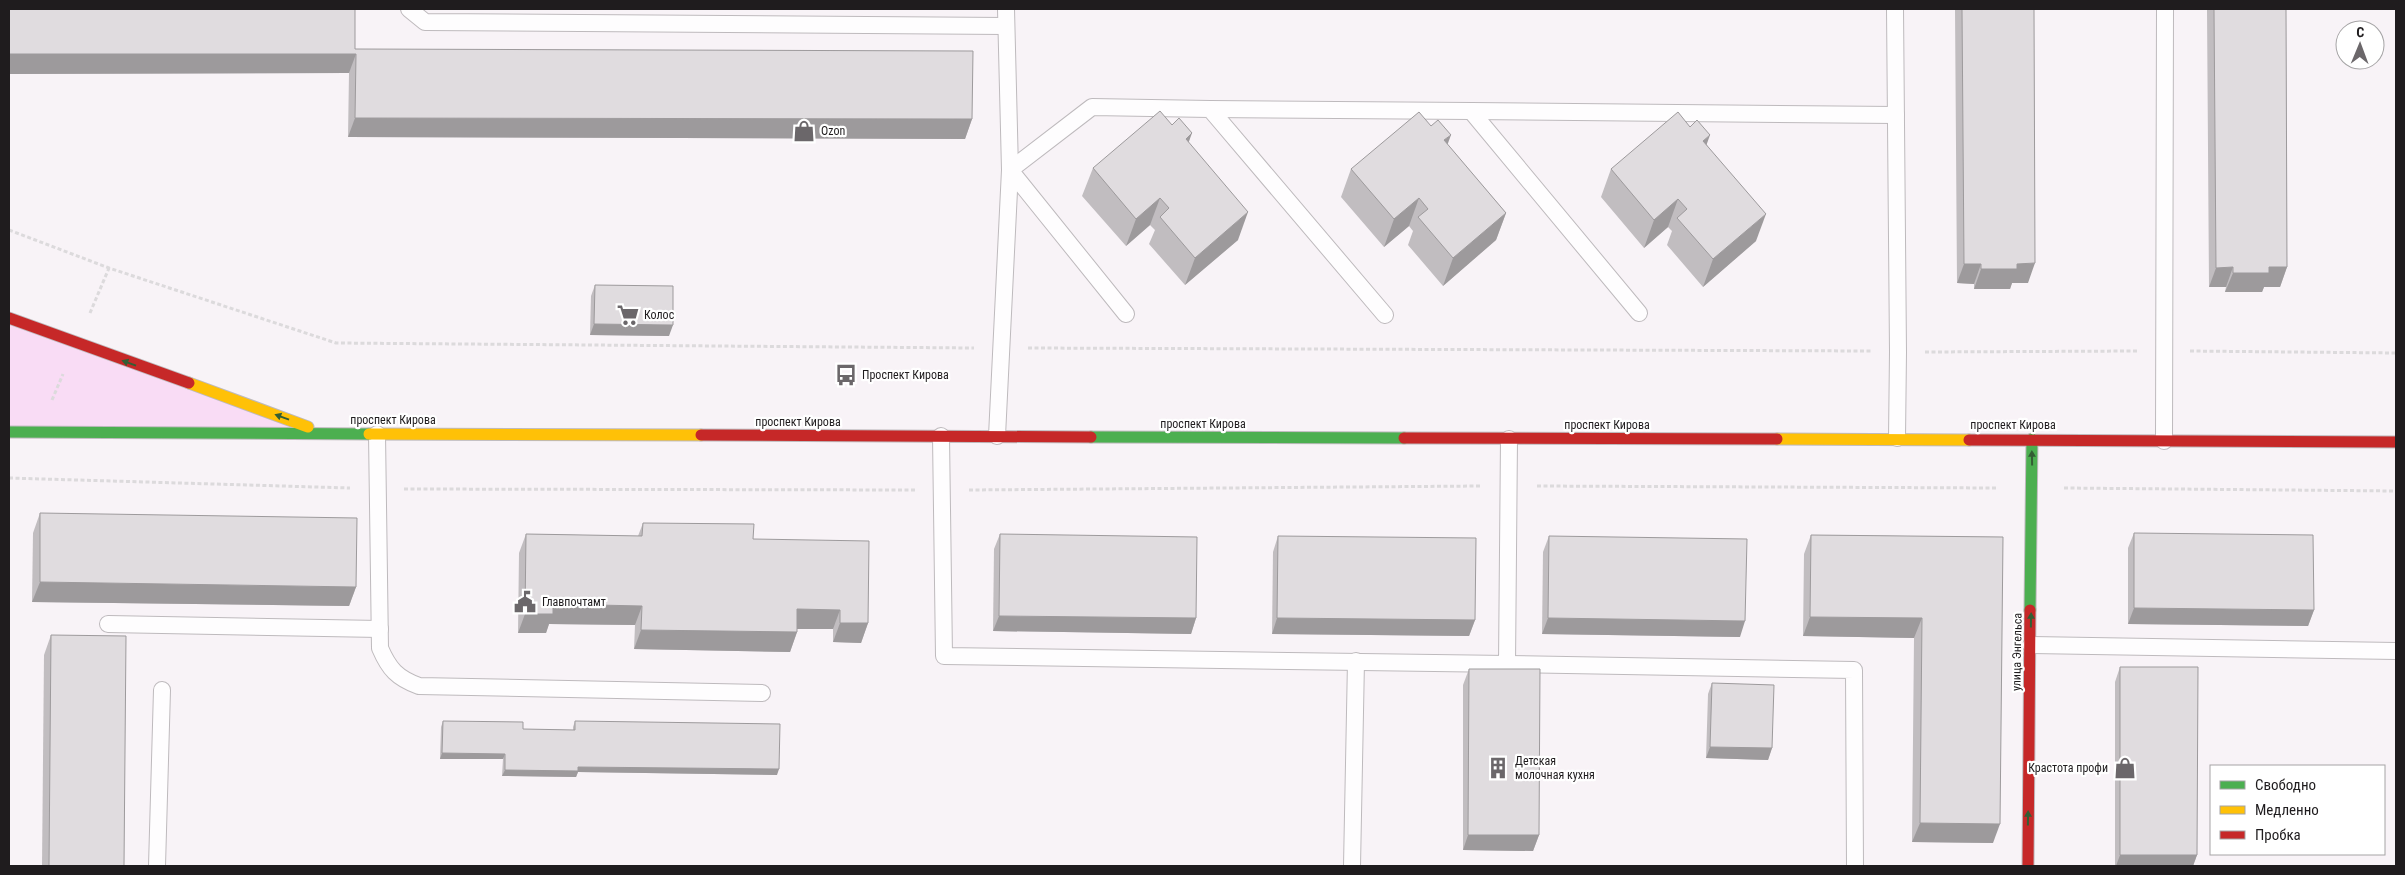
<svg xmlns="http://www.w3.org/2000/svg" width="2405" height="875" viewBox="0 0 2405 875" font-family="'Roboto Condensed',sans-serif">
	<rect width="100%" height="100%" fill="#f8f3f7"/>
	<path fill="#f9dcf5" d="M 9,318 L 328,434 L 9,430 Z"/>
	<g fill="none" stroke-linecap="round" stroke-linejoin="round">
		<g stroke="#bebabd" stroke-width="18">
			<g id="lane">
				<path d="M 409,9 L 425,22 L 1006,26"/>
				<path d="M 1895,9 L 1898,352 L 1897,438"/>
				<path d="M 1210,109 L 1471,111 L 1639,313"/>
				<path d="M 1471,111 L 1896,115"/>
				<path d="M 1126,314 L 1010,170 L 1092,107 L 1210,109 L 1385,315"/>
				<path d="M 377,434 L 380,648 C 389,669 397,678 419,686 L 762,693"/>
				<path d="M 941,436 L 944,656 L 1507,664 L 1509,439"/>
				<path d="M 997,436 L 1010,170 L 1006,9"/>
				<path d="M 2164,441 L 2165,9"/>
				<path d="M 108,624 L 380,629"/>
				<path d="M 2031,645 L 2396,651"/>
				<path d="M 1507,664 L 1854,670 L 1855,866"/>
				<path d="M 157,866 L 162,690"/>
				<path d="M 1352,866 L 1356,661"/>
			</g>
		</g>
		<g stroke="#bebabd" stroke-width="13">
			<g id="fast">
				<path d="M 9,432 L 369,434"/>
				<path d="M 1091,437 L 1404,438"/>
				<path d="M 2030,610 L 2032,439"/>
			</g>
		</g>
		<g stroke="#bebabd" stroke-width="13">
			<g id="slow">
				<path d="M 189,383 L 308,427"/>
				<path d="M 369,434 L 701,435"/>
				<path d="M 1777,439 L 1969,440"/>
			</g>
		</g>
		<g stroke="#bebabd" stroke-width="13">
			<g id="jam">
				<path d="M 9,318 L 189,383"/>
				<path d="M 701,435 L 1091,437"/>
				<path d="M 1404,438 L 1777,439"/>
				<path d="M 1969,440 L 2396,442"/>
				<path d="M 2028,866 L 2030,610"/>
			</g>
		</g>
		<g stroke="#dcdadc" stroke-width="3" stroke-dasharray="4 2.5" stroke-linecap="butt">
			<path d="M 9,230 L 109,268 L 336,343 L 974,348"/>
			<path d="M 90,313 L 109,268"/>
			<path d="M 1028,348 L 1872,351"/>
			<path d="M 2190,351 L 2396,353"/>
			<path d="M 1925,352 L 2137,351"/>
			<path d="M 52,400 L 63,374"/>
			<path d="M 9,478 L 350,488"/>
			<path d="M 1537,486 L 1998,488"/>
			<path d="M 2064,488 L 2396,491"/>
			<path d="M 404,489 L 915,490"/>
			<path d="M 969,490 L 1480,486"/>
		</g>
		<use href="#lane" stroke="#fefdfe" stroke-width="16"/>
		<use href="#fast" stroke="#4caf50" stroke-width="11"/>
		<use href="#slow" stroke="#ffc107" stroke-width="11"/>
		<use href="#jam" stroke="#c62828" stroke-width="11"/>
	</g>
	<g fill="#c1bdc0">
		<path d="M 9,9 L 355,49 L 972,119 L 965,139 L 348,137 L 349,73 L 9,74 Z"/>
		<path d="M 1955,9 L 2034,9 L 2028,283 L 2012,283 L 2010,289 L 1974,289 L 1974,284 L 1957,283 Z"/>
		<path d="M 2207,9 L 2286,9 L 2287,267 L 2280,287 L 2264,287 L 2262,292 L 2225,292 L 2226,287 L 2209,287 Z"/>
		<path d="M 1690,127 L 1707,145 L 1756,241 L 1703,287 L 1667,245 L 1672,231 L 1668,227 L 1644,248 L 1601,197 L 1611,169 Z"/>
		<path d="M 1189,143 L 1238,240 L 1185,285 L 1149,244 L 1155,230 L 1150,225 L 1126,246 L 1082,196 L 1093,168 Z"/>
		<path d="M 1447,144 L 1506,213 L 1496,240 L 1443,286 L 1408,245 L 1413,231 L 1409,226 L 1384,247 L 1341,197 L 1351,169 Z"/>
		<path d="M 595,285 L 669,336 L 590,335 L 591,296 Z"/>
		<path d="M 40,513 L 356,587 L 349,606 L 32,602 L 33,533 Z"/>
		<path d="M 643,523 L 753,539 L 868,623 L 861,643 L 833,642 L 833,629 L 797,629 L 797,632 L 790,652 L 634,649 L 635,625 L 549,624 L 546,633 L 518,633 L 519,553 L 526,534 L 638,536 Z"/>
		<path d="M 2134,533 L 2314,610 L 2308,626 L 2128,624 L 2128,548 Z"/>
		<path d="M 1000,534 L 1196,618 L 1191,634 L 993,631 L 994,549 Z"/>
		<path d="M 1811,535 L 2003,537 L 1993,843 L 1912,842 L 1914,638 L 1803,636 L 1804,554 Z"/>
		<path d="M 1278,536 L 1475,620 L 1469,636 L 1272,634 L 1273,552 Z"/>
		<path d="M 1549,536 L 1740,637 L 1542,634 L 1543,552 Z"/>
		<path d="M 51,635 L 124,866 L 42,866 L 44,655 Z"/>
		<path d="M 2120,667 L 2197,855 L 2193,866 L 2115,866 L 2115,682 Z"/>
		<path d="M 1469,669 L 1539,835 L 1533,851 L 1463,850 L 1463,685 Z"/>
		<path d="M 1712,683 L 1772,748 L 1768,760 L 1706,758 L 1708,694 Z"/>
		<path d="M 443,721 L 523,729 L 573,730 L 573,727 L 575,721 L 777,775 L 578,772 L 576,777 L 502,776 L 503,759 L 440,759 L 441,727 Z"/>
	</g>
	<g fill="#9d9a9c">
		<path d="M 9,54 L 356,54 L 349,73 L 9,74 Z"/>
		<path d="M 355,118 L 972,119 L 965,139 L 348,137 Z"/>
		<path d="M 1192,133 L 1182,161 L 1186,139 Z"/>
		<path d="M 1451,135 L 1441,162 L 1444,140 Z"/>
		<path d="M 1710,135 L 1700,163 L 1703,141 Z"/>
		<path d="M 1160,198 L 1150,225 L 1126,246 L 1136,219 Z"/>
		<path d="M 1419,198 L 1409,226 L 1384,247 L 1394,219 Z"/>
		<path d="M 1678,199 L 1668,227 L 1644,248 L 1654,220 Z"/>
		<path d="M 1248,212 L 1238,240 L 1185,285 L 1195,258 Z"/>
		<path d="M 1506,213 L 1496,240 L 1443,286 L 1453,258 Z"/>
		<path d="M 1766,214 L 1756,241 L 1703,287 L 1713,259 Z"/>
		<path d="M 2035,263 L 2028,283 L 2012,283 L 2010,289 L 1974,289 L 1981,269 L 2017,264 Z"/>
		<path d="M 1964,264 L 1981,264 L 1974,284 L 1957,283 Z"/>
		<path d="M 2233,267 L 2226,287 L 2209,287 L 2216,268 Z"/>
		<path d="M 2269,267 L 2287,267 L 2280,287 L 2264,287 L 2262,292 L 2225,292 L 2233,273 Z"/>
		<path d="M 594,324 L 673,325 L 669,336 L 590,335 Z"/>
		<path d="M 40,582 L 356,587 L 349,606 L 32,602 Z"/>
		<path d="M 553,604 L 642,606 L 635,625 L 549,624 L 546,633 L 518,633 L 525,614 Z"/>
		<path d="M 2134,608 L 2314,610 L 2308,626 L 2128,624 Z"/>
		<path d="M 797,609 L 840,610 L 833,629 L 790,629 Z"/>
		<path d="M 999,616 L 1196,618 L 1191,634 L 993,631 Z"/>
		<path d="M 1810,617 L 1922,618 L 1914,638 L 1803,636 Z"/>
		<path d="M 1277,618 L 1475,620 L 1469,636 L 1272,634 Z"/>
		<path d="M 1548,618 L 1745,621 L 1740,637 L 1542,634 Z"/>
		<path d="M 840,623 L 868,623 L 861,643 L 833,642 Z"/>
		<path d="M 641,630 L 797,632 L 790,652 L 634,649 Z"/>
		<path d="M 1710,747 L 1772,748 L 1768,760 L 1706,758 Z"/>
		<path d="M 442,753 L 505,754 L 503,759 L 440,759 Z"/>
		<path d="M 578,767 L 779,769 L 777,775 L 578,772 L 576,777 L 502,776 L 505,770 Z"/>
		<path d="M 1920,823 L 2000,824 L 1993,843 L 1912,842 Z"/>
		<path d="M 1468,835 L 1539,835 L 1533,851 L 1463,850 Z"/>
		<path d="M 2120,855 L 2197,855 L 2193,866 L 2116,866 Z"/>
	</g>
	<g fill="#e0dcdf" stroke="#9d9a9c">
		<path d="M 9,9 L 355,9 L 355,49 L 973,51 L 972,119 L 355,118 L 356,54 L 9,54 Z"/>
		<path d="M 1962,9 L 2034,9 L 2035,263 L 2017,264 L 2017,269 L 1981,269 L 1981,264 L 1964,264 Z"/>
		<path d="M 2214,9 L 2286,9 L 2287,267 L 2269,267 L 2269,273 L 2233,273 L 2233,267 L 2216,268 Z"/>
		<path d="M 1160,111 L 1172,125 L 1179,118 L 1192,133 L 1186,139 L 1248,212 L 1195,258 L 1160,217 L 1169,208 L 1160,198 L 1136,219 L 1093,168 Z"/>
		<path d="M 1419,112 L 1431,126 L 1438,120 L 1451,135 L 1444,140 L 1506,213 L 1453,258 L 1418,217 L 1428,209 L 1419,198 L 1394,219 L 1351,169 Z"/>
		<path d="M 1678,112 L 1690,127 L 1697,120 L 1710,135 L 1703,141 L 1766,214 L 1713,259 L 1677,218 L 1687,209 L 1678,199 L 1654,220 L 1611,169 Z"/>
		<path d="M 595,285 L 673,286 L 673,325 L 594,324 Z"/>
		<path d="M 40,513 L 357,518 L 356,587 L 40,582 Z"/>
		<path d="M 643,523 L 754,524 L 753,539 L 869,541 L 868,623 L 840,623 L 840,610 L 797,609 L 797,632 L 641,630 L 642,606 L 553,604 L 553,614 L 525,614 L 526,534 L 642,536 Z"/>
		<path d="M 2134,533 L 2313,535 L 2314,610 L 2134,608 Z"/>
		<path d="M 1000,534 L 1197,537 L 1196,618 L 999,616 Z"/>
		<path d="M 1811,535 L 2003,537 L 2000,824 L 1920,823 L 1922,618 L 1810,617 Z"/>
		<path d="M 1278,536 L 1476,538 L 1475,620 L 1277,618 Z"/>
		<path d="M 1549,536 L 1747,539 L 1745,621 L 1548,618 Z"/>
		<path d="M 51,635 L 126,636 L 124,866 L 49,866 Z"/>
		<path d="M 2120,667 L 2198,667 L 2197,855 L 2120,855 Z"/>
		<path d="M 1469,669 L 1540,669 L 1539,835 L 1468,835 Z"/>
		<path d="M 1712,683 L 1774,685 L 1772,748 L 1710,747 Z"/>
		<path d="M 443,721 L 523,722 L 523,729 L 575,730 L 575,721 L 780,724 L 779,769 L 578,767 L 578,771 L 505,770 L 505,754 L 442,753 Z"/>
	</g>
	<defs><path id="oneway-solid" d="M-6-.8H1V-3.2L6.5 0L1 3.2V.8H-6Z" transform="scale(1.25)"/></defs>
	<g fill="#335e34">
		<use href="#oneway-solid" transform="translate(129 363) rotate(-160)"/>
		<use href="#oneway-solid" transform="translate(282 417) rotate(-160)"/>
		<use href="#oneway-solid" transform="translate(2032 458) rotate(-91)"/>
		<use href="#oneway-solid" transform="translate(2031 620) rotate(-89)"/>
		<use href="#oneway-solid" transform="translate(2028 818) rotate(-89)"/>
	</g>
	<defs>
		<g id="shop-bare" transform="scale(1.725)"><path d="M-5-2.5h2.3a2.7 3.5 0 0 1 5.4 0H5L5.5 6h-11ZM-1.5-2.5h3a1.5 2.3 0 0 0-3 0Z" fill="#6b676a" stroke="#fff" stroke-width="2.5" paint-order="stroke"/></g>
		<g id="supermarket-bare" transform="scale(1.725)"><path d="M-6-5.5h2.5l.6 2H6L4.5 2H-2.5L-4.4-4H-6ZM-1.5 3.2a1.3 1.3 0 1 0 .1 0ZM3 3.2a1.3 1.3 0 1 0 .1 0Z" fill="#6b676a" stroke="#fff" stroke-width="2.5" paint-order="stroke"/></g>
		<g id="bus-bare" transform="scale(1.725)"><path d="M-5-6H5V4H4V6H2V4H-2V6H-4V4H-5ZM-3.5-4V0h7V-4ZM-3.5 1.2v1.5H-2V1.2ZM2 1.2v1.5H3.5V1.2Z" fill="#6b676a" stroke="#fff" stroke-width="2.5" paint-order="stroke"/></g>
		<g id="civic-bare" transform="scale(1.725)"><path d="M-.6-6.5H3V-4.5H.6V-3L4-1V1h2V6H-6V1h2V-1L-.6-3ZM-1.2 2.5V6h2.4V2.5Z" fill="#6b676a" stroke="#fff" stroke-width="2.5" paint-order="stroke"/></g>
		<g id="building-bare" transform="scale(1.725)"><path d="M-4-6H4V6H1V3H-1V6H-4ZM-2.5-4.3h1.7v1.8h-1.7ZM.8-4.3h1.7v1.8H.8ZM-2.5-1h1.7V.8h-1.7ZM.8-1h1.7V.8H.8Z" fill="#6b676a" stroke="#fff" stroke-width="2.5" paint-order="stroke"/></g>
	</defs>
	<g fill-rule="evenodd">
		<use href="#shop-bare" x="804" y="131"/>
		<use href="#supermarket-bare" x="628" y="315"/>
		<use href="#bus-bare" x="846" y="375"/>
		<use href="#civic-bare" x="525" y="602"/>
		<use href="#building-bare" x="1498" y="768"/>
		<use href="#shop-bare" x="2125" y="768"/>
	</g>
	<g text-anchor="middle" stroke-width="4.5" stroke-linejoin="round" paint-order="stroke">
		<g font-size="12" fill="#1f1c1e" stroke="#fff" text-anchor="start">
			<text x="821" y="135">Ozon</text>
			<text x="644" y="319">Колос</text>
			<text x="862" y="379">Проспект Кирова</text>
			<text x="542" y="606">Главпочтамт</text>
			<text x="1515" y="765">Детская<tspan x="1515" dy="14">молочная кухня</tspan></text>
			<text x="2108" y="772" text-anchor="end">Крастота профи</text>
		</g>
		<g font-size="12" fill="#1f1c1e" stroke="#fff">
			<text x="393" y="424">проспект Кирова</text>
			<text x="798" y="426">проспект Кирова</text>
			<text x="1203" y="428">проспект Кирова</text>
			<text x="1607" y="429">проспект Кирова</text>
			<text x="2013" y="429">проспект Кирова</text>
			<text transform="translate(2017 652) rotate(-89)" y="4">улица Энгельса</text>
		</g>
	</g>
	<rect width="2405" height="875" fill="none" stroke="#1f1c1e" stroke-width="20"/>
	<rect x="2210" y="765" width="175" height="90" fill="#ffffff" stroke="#a5a4a5"/>
	<rect x="2220" y="781" width="25" height="8" fill="#4caf50" stroke="#a5a4a5"/>
	<text x="2255" y="790" font-size="15" fill="#1f1c1e">Свободно</text>
	<rect x="2220" y="806" width="25" height="8" fill="#ffc107" stroke="#a5a4a5"/>
	<text x="2255" y="815" font-size="15" fill="#1f1c1e">Медленно</text>
	<rect x="2220" y="831" width="25" height="8" fill="#c62828" stroke="#a5a4a5"/>
	<text x="2255" y="840" font-size="15" fill="#1f1c1e">Пробка</text>
	<g transform="translate(2360 45) rotate(1)"><circle r="24" fill="#ffffff" stroke="#a5a4a5"/>
	<path d="M0-4L9 19L0 12L-9 19Z" fill="#6b676a"/>
	<text y="-8" font-size="14" font-weight="bold" text-anchor="middle" fill="#1f1c1e">С</text>
	</g>
</svg>
